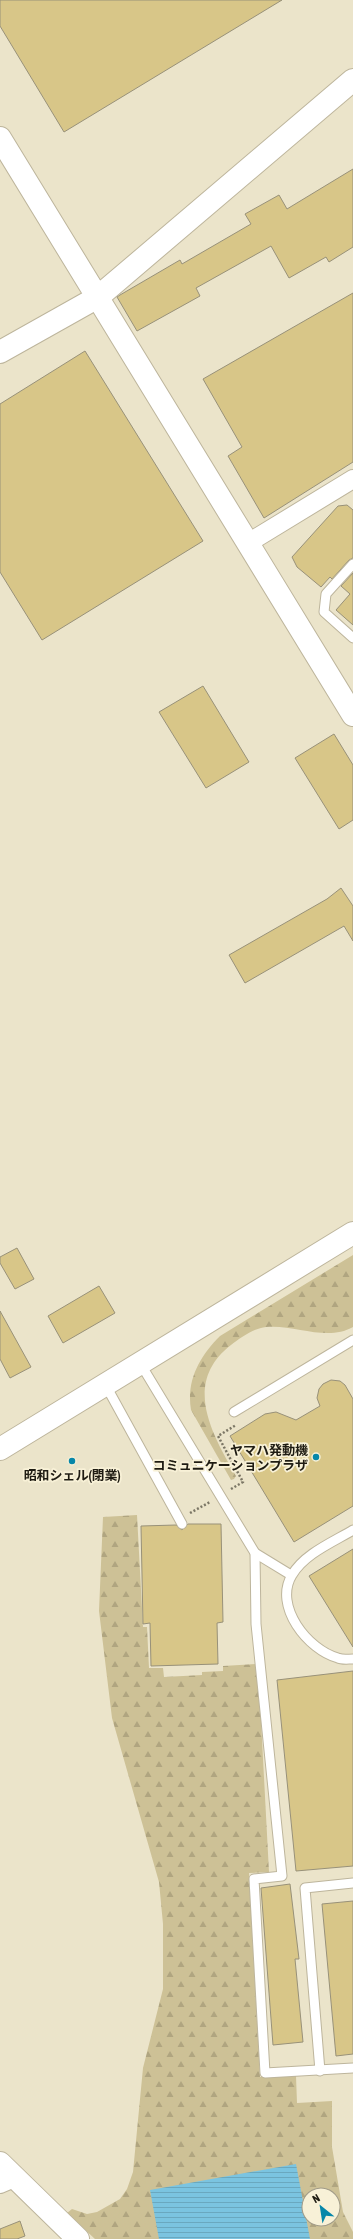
<svg xmlns="http://www.w3.org/2000/svg" width="353" height="2239" viewBox="0 0 353 2239" font-family="'Asap Condensed','Noto Sans JP',sans-serif">
	<defs>
		<pattern id="forest-firs" width="22" height="20" patternUnits="userSpaceOnUse"><rect width="22" height="20" fill="#cdc196"/><path d="M5 1l3.5 6h-7zM16 11l3.5 6h-7z" fill="#b0a580"/></pattern>
		<pattern id="water-rules" width="6" height="5" patternUnits="userSpaceOnUse"><rect width="6" height="5" fill="#7bc4e0"/><path d="M0 2.5h6" fill="none" stroke="#6aa8bf"/></pattern>
	</defs>
	<rect width="100%" height="100%" fill="#ebe4ca"/>
	<g fill="url(#forest-firs)" fill-rule="evenodd">
		<path d="M 353,1255 L 353,1327 C 327,1342 294,1324 266,1327 C 254,1328 240,1338 231,1345 C 182,1383 212,1434 236,1476 L 234,1479 L 231,1480 L 191,1410 C 186,1380 200,1356 220,1336 Z"/>
		<path d="M 137,1515 L 143,1627 L 147,1627 L 149,1668 L 163,1668 L 164,1677 L 202,1675 L 202,1672 L 223,1671 L 223,1666 L 258,1664 L 269,1872 L 249,1873 L 260,2077 L 296,2076 L 297,2103 L 332,2101 L 332,2147 L 343,2212 L 353,2232 L 353,2239 L 95,2239 L 67,2213 L 72,2209 L 87,2214 L 97,2212 L 120,2199 L 127,2189 L 133,2172 L 143,2068 L 163,1989 L 163,1924 L 159,1882 L 112,1718 L 99,1611 L 103,1517 ZM 309,2195 L 333,2195 L 333,2219 L 309,2219 Z"/>
	</g>
	<path fill="url(#water-rules)" d="M 296,2164 L 310,2239 L 159,2239 L 150,2190 Z"/>
	<g fill="#d8c688" stroke="#989179">
		<path d="M 0,0 L 282,0 L 64,132 L 0,26 Z"/>
		<path d="M 353,169 L 353,247 L 329,262 L 326,257 L 289,278 L 271,246 L 196,288 L 200,296 L 137,331 L 117,297 L 120,295 L 180,260 L 182,264 L 251,224 L 245,214 L 279,195 L 287,209 Z"/>
		<path d="M 353,293 L 353,462 L 264,518 L 228,456 L 242,447 L 203,379 Z"/>
		<path d="M 85,351 L 203,541 L 42,640 L 0,572 L 0,404 Z"/>
		<path d="M 347,505 L 353,510 L 353,558 L 349,560 L 332,579 L 330,577 L 321,587 L 297,567 L 292,557 L 338,506 Z"/>
		<path d="M 353,573 L 353,625 L 336,610 L 350,594 L 341,586 Z"/>
		<path d="M 203,686 L 249,762 L 206,788 L 159,712 Z"/>
		<path d="M 334,734 L 353,765 L 353,820 L 339,829 L 295,758 Z"/>
		<path d="M 341,888 L 353,906 L 353,941 L 344,926 L 245,983 L 229,955 L 327,899 Z"/>
		<path d="M 17,1248 L 34,1279 L 15,1289 L 0,1263 L 0,1257 Z"/>
		<path d="M 99,1286 L 115,1313 L 63,1343 L 48,1316 Z"/>
		<path d="M 0,1311 L 31,1367 L 10,1378 L 0,1359 Z"/>
		<path d="M 331,1380 L 340,1381 L 345,1385 L 353,1399 L 353,1506 L 294,1542 L 230,1436 L 265,1414 L 276,1412 L 296,1420 L 320,1406 L 317,1398 L 319,1389 L 323,1384 Z"/>
		<path d="M 188,1524 L 221,1524 L 223,1622 L 217,1623 L 218,1664 L 151,1666 L 150,1623 L 143,1624 L 141,1526 L 176,1525 L 182,1530 Z"/>
		<path d="M 353,1549 L 353,1647 L 309,1576 Z"/>
		<path d="M 353,1671 L 353,1866 L 296,1871 L 277,1680 Z"/>
		<path d="M 290,1884 L 299,1959 L 295,1959 L 303,2042 L 273,2045 L 261,1888 Z"/>
		<path d="M 353,1901 L 353,2054 L 336,2056 L 322,1904 Z"/>
		<path d="M 20,2221 L 25,2236 L 17,2239 L 0,2239 L 0,2229 Z"/>
	</g>
	<g fill="none" stroke-linecap="round" stroke-linejoin="round">
		<g stroke="#bdb59c" stroke-width="11">
			<g id="service">
				<path d="M 353,564 L 326,594 L 324,612 L 353,638"/>
				<path d="M 140,1363 L 255,1553 L 256,1624 L 282,1876 L 254,1879 L 265,2073 L 353,2068"/>
				<path d="M 105,1384 L 182,1524"/>
				<path d="M 234,1412 L 353,1340"/>
				<path d="M 353,1530 C 333,1542 304,1554 292,1575 C 273,1606 308,1650 338,1658 C 342,1660 348,1659 353,1659"/>
				<path d="M 255,1553 L 291,1575"/>
				<path d="M 320,2071 L 305,1888 L 353,1883"/>
			</g>
		</g>
		<g stroke="#bdb59c" stroke-width="20">
			<g id="minor">
				<path d="M 248,543 L 353,479"/>
				<path d="M 0,2184 L 14,2178"/>
			</g>
		</g>
		<g stroke="#bdb59c" stroke-width="24">
			<g id="tertiary">
				<path d="M 0,138 L 353,715"/>
				<path d="M 0,352 L 98,297 L 353,80"/>
				<path d="M 0,1449 L 353,1233"/>
				<path d="M 0,2163 L 78,2239"/>
			</g>
		</g>
		<g stroke="#7b7665" stroke-width="2.5" stroke-dasharray="2 2" stroke-linecap="butt">
			<path d="M 231,1489 L 243,1482 L 218,1436 L 236,1425"/>
			<path d="M 190,1513 L 210,1502"/>
		</g>
		<use href="#service" stroke="#fff" stroke-width="9"/>
		<use href="#minor" stroke="#fff" stroke-width="18"/>
		<use href="#tertiary" stroke="#fff" stroke-width="22"/>
	</g>
	<g fill="#0787a9" stroke="#f8f1d7" stroke-width="1.5">
		<circle cx="316" cy="1457" r="4"/>
		<circle cx="72" cy="1461" r="4"/>
	</g>
	<g text-anchor="middle" stroke-width="3.5" stroke-linejoin="round" paint-order="stroke">
		<g font-size="13" font-weight="bold" fill="#1e1b12" stroke="#f8f1d7" text-anchor="end">
			<text x="308" y="1455">ヤマハ発動機<tspan x="308" dy="15">コミュニケーションプラザ</tspan></text>
			<text x="72" y="1480" text-anchor="middle">昭和シェル(閉業)</text>
		</g>
	</g>
	<g transform="translate(321 2207) rotate(330)"><circle r="19" fill="#f8f1d7" stroke="#a19b88"/>
	<path d="M0-3L7 15L0 10L-7 15Z" fill="#0787a9"/>
	<text y="-6" font-size="11" font-weight="bold" text-anchor="middle" fill="#1e1b12">N</text>
	</g>
</svg>
